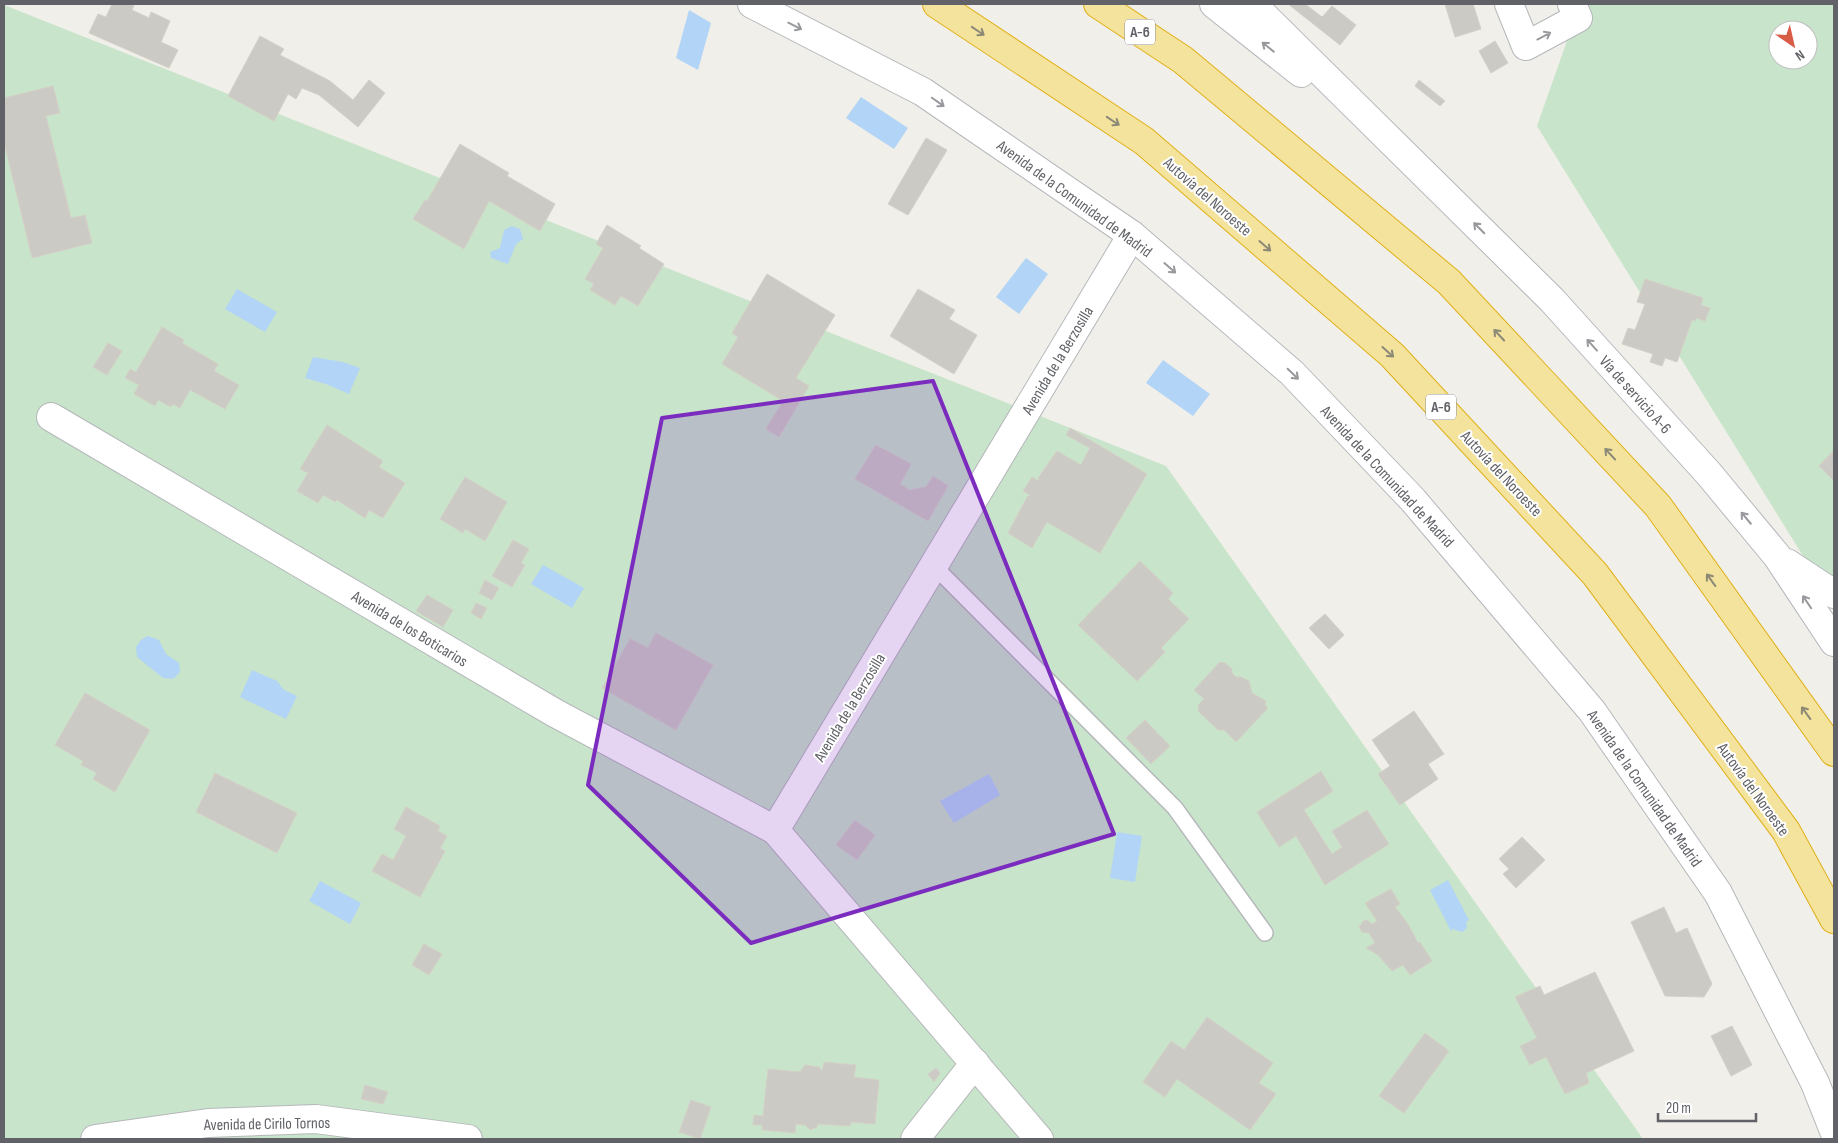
<svg xmlns="http://www.w3.org/2000/svg" width="1838" height="1143" viewBox="0 0 1838 1143" font-family="'Sofia Sans Condensed',sans-serif">
	<rect width="100%" height="100%" fill="#f0efe9"/>
	<g fill="#c8e4ca" fill-rule="evenodd">
		<path d="M 1580,4 L 1834,4 L 1834,606 L 1537,126 ZM 1778,30 L 1808,30 L 1808,60 L 1778,60 Z"/>
		<path d="M 4,5 L 1166,466 L 1643,1139 L 4,1139 Z"/>
	</g>
	<g fill="#b2d4f7">
		<path d="M 689,10 L 711,23 L 698,70 L 676,58 Z"/>
		<path d="M 861,97 L 908,128 L 894,149 L 846,118 Z"/>
		<path d="M 512,226 L 520,229 L 523,239 L 516,244 L 508,264 L 491,258 L 490,252 L 500,248 L 504,230 Z"/>
		<path d="M 1026,258 L 1048,274 L 1019,314 L 996,297 Z"/>
		<path d="M 237,289 L 277,312 L 265,332 L 225,309 Z"/>
		<path d="M 313,357 L 343,362 L 360,368 L 349,394 L 326,384 L 305,378 Z"/>
		<path d="M 1163,360 L 1210,394 L 1193,416 L 1146,383 Z"/>
		<path d="M 543,565 L 584,588 L 572,608 L 531,584 Z"/>
		<path d="M 148,636 L 159,640 L 166,654 L 179,663 L 180,672 L 173,679 L 163,678 L 137,657 L 136,647 L 141,640 Z"/>
		<path d="M 252,670 L 277,681 L 284,690 L 297,696 L 286,719 L 240,697 Z"/>
		<path d="M 989,774 L 1000,795 L 954,823 L 940,801 Z"/>
		<path d="M 1117,832 L 1142,836 L 1135,882 L 1110,878 Z"/>
		<path d="M 1448,880 L 1469,920 L 1466,922 L 1467,928 L 1462,932 L 1453,929 L 1451,931 L 1430,890 Z"/>
		<path d="M 320,881 L 361,903 L 350,924 L 309,901 Z"/>
	</g>
	<g fill="#cccac5" stroke="#d4d1c7">
		<path d="M 112,4 L 132,4 L 134,5 L 132,10 L 149,18 L 151,12 L 170,21 L 161,42 L 178,50 L 169,68 L 89,33 L 98,14 L 106,17 Z"/>
		<path d="M 1288,4 L 1305,4 L 1322,17 L 1332,6 L 1356,25 L 1340,45 Z"/>
		<path d="M 1445,4 L 1473,4 L 1481,29 L 1455,37 Z"/>
		<path d="M 260,36 L 284,49 L 280,55 L 330,81 L 353,100 L 369,80 L 385,93 L 358,127 L 319,95 L 302,88 L 296,99 L 288,94 L 274,121 L 228,96 Z"/>
		<path d="M 1495,41 L 1508,63 L 1491,73 L 1479,51 Z"/>
		<path d="M 1419,80 L 1445,101 L 1440,106 L 1415,86 Z"/>
		<path d="M 53,86 L 60,113 L 46,116 L 71,218 L 85,215 L 92,243 L 32,258 L 4,142 L 4,98 Z"/>
		<path d="M 926,138 L 947,150 L 908,215 L 888,204 Z"/>
		<path d="M 460,144 L 509,173 L 507,176 L 555,204 L 540,231 L 489,201 L 464,249 L 413,219 L 425,200 L 427,201 Z"/>
		<path d="M 607,225 L 641,246 L 639,248 L 664,264 L 638,306 L 621,296 L 615,305 L 590,290 L 594,284 L 585,279 L 603,248 L 596,244 Z"/>
		<path d="M 767,274 L 835,315 L 796,378 L 809,386 L 779,437 L 766,429 L 783,401 L 722,364 L 738,337 L 732,333 Z"/>
		<path d="M 1645,279 L 1703,298 L 1701,305 L 1710,308 L 1705,321 L 1696,318 L 1695,321 L 1692,320 L 1677,362 L 1665,358 L 1662,366 L 1650,362 L 1653,354 L 1622,344 L 1628,328 L 1635,330 L 1645,304 L 1637,302 Z"/>
		<path d="M 918,289 L 955,310 L 949,319 L 977,335 L 954,374 L 890,336 Z"/>
		<path d="M 162,327 L 184,340 L 182,343 L 218,364 L 214,371 L 239,385 L 225,409 L 190,390 L 180,408 L 173,404 L 171,407 L 158,400 L 155,406 L 134,394 L 139,385 L 125,378 L 130,369 L 136,372 Z"/>
		<path d="M 108,343 L 122,351 L 107,375 L 93,367 Z"/>
		<path d="M 327,425 L 383,461 L 379,467 L 405,483 L 383,518 L 369,510 L 365,518 L 337,500 L 335,502 L 323,495 L 318,503 L 297,491 L 308,473 L 300,469 Z"/>
		<path d="M 1070,428 L 1147,474 L 1100,553 L 1047,522 L 1032,548 L 1008,533 L 1027,497 L 1030,495 L 1023,491 L 1032,477 L 1039,481 L 1038,478 L 1057,451 L 1081,465 L 1086,455 L 1090,448 L 1066,435 Z"/>
		<path d="M 876,445 L 911,464 L 900,484 L 909,490 L 926,487 L 933,476 L 948,486 L 928,521 L 855,479 Z"/>
		<path d="M 1834,450 L 1834,481 L 1819,466 Z"/>
		<path d="M 1834,452 L 1834,472 L 1825,462 Z"/>
		<path d="M 465,477 L 507,502 L 485,541 L 465,529 L 463,533 L 440,519 Z"/>
		<path d="M 513,540 L 529,549 L 521,563 L 525,565 L 512,587 L 492,576 Z"/>
		<path d="M 1140,561 L 1173,593 L 1168,599 L 1189,619 L 1161,648 L 1165,652 L 1137,681 L 1078,625 Z"/>
		<path d="M 485,580 L 499,588 L 492,600 L 479,593 Z"/>
		<path d="M 427,595 L 453,610 L 443,627 L 416,611 Z"/>
		<path d="M 476,603 L 487,608 L 481,619 L 471,613 Z"/>
		<path d="M 1325,614 L 1344,635 L 1329,649 L 1309,628 Z"/>
		<path d="M 656,633 L 713,665 L 676,730 L 602,688 L 630,639 L 648,648 Z"/>
		<path d="M 1220,662 L 1225,663 L 1232,669 L 1232,673 L 1236,677 L 1241,677 L 1249,681 L 1252,693 L 1266,701 L 1265,705 L 1268,708 L 1236,742 L 1224,730 L 1218,730 L 1199,712 L 1198,705 L 1204,699 L 1194,690 Z"/>
		<path d="M 85,693 L 150,730 L 115,792 L 93,779 L 97,773 L 81,765 L 83,761 L 55,745 Z"/>
		<path d="M 1414,711 L 1444,754 L 1428,764 L 1438,779 L 1400,805 L 1378,774 L 1390,766 L 1372,740 Z"/>
		<path d="M 1145,720 L 1170,746 L 1151,764 L 1126,738 Z"/>
		<path d="M 1321,771 L 1333,791 L 1304,810 L 1332,854 L 1342,847 L 1332,831 L 1367,810 L 1389,844 L 1325,885 L 1296,836 L 1279,847 L 1257,812 Z"/>
		<path d="M 215,773 L 297,813 L 277,853 L 196,812 Z"/>
		<path d="M 406,807 L 440,826 L 438,831 L 447,836 L 440,848 L 445,851 L 420,897 L 372,871 L 382,854 L 393,860 L 406,836 L 394,829 Z"/>
		<path d="M 855,820 L 875,835 L 857,860 L 836,845 Z"/>
		<path d="M 1522,837 L 1545,860 L 1516,888 L 1503,874 L 1509,869 L 1499,859 Z"/>
		<path d="M 1391,889 L 1400,904 L 1395,907 L 1408,924 L 1418,943 L 1420,942 L 1432,961 L 1410,975 L 1403,965 L 1392,971 L 1378,955 L 1366,948 L 1375,943 L 1369,933 L 1362,932 L 1359,927 L 1363,921 L 1367,920 L 1372,924 L 1377,921 L 1365,903 Z"/>
		<path d="M 1664,907 L 1676,933 L 1687,928 L 1712,984 L 1704,997 L 1665,996 L 1631,922 Z"/>
		<path d="M 424,944 L 442,954 L 429,975 L 412,965 Z"/>
		<path d="M 1595,972 L 1634,1051 L 1586,1073 L 1589,1083 L 1565,1094 L 1546,1057 L 1530,1065 L 1520,1046 L 1537,1038 L 1515,997 L 1540,986 L 1544,995 Z"/>
		<path d="M 1207,1017 L 1273,1063 L 1259,1083 L 1276,1094 L 1250,1130 L 1177,1079 L 1165,1097 L 1143,1082 L 1171,1041 L 1184,1050 Z"/>
		<path d="M 1732,1026 L 1752,1065 L 1731,1076 L 1711,1036 Z"/>
		<path d="M 1425,1033 L 1449,1051 L 1404,1113 L 1379,1096 Z"/>
		<path d="M 824,1062 L 856,1065 L 854,1077 L 879,1080 L 875,1124 L 851,1122 L 850,1126 L 818,1124 L 817,1127 L 810,1130 L 805,1125 L 796,1124 L 795,1133 L 762,1130 L 762,1125 L 753,1125 L 754,1115 L 763,1116 L 768,1069 L 800,1072 L 805,1065 L 819,1067 L 822,1071 Z"/>
		<path d="M 936,1068 L 940,1073 L 934,1082 L 928,1074 Z"/>
		<path d="M 365,1085 L 388,1092 L 383,1104 L 361,1099 Z"/>
		<path d="M 691,1100 L 711,1107 L 700,1139 L 679,1132 Z"/>
	</g>
	<g fill="none" stroke-linecap="round" stroke-linejoin="round">
		<g stroke="#b5b7bb" stroke-width="18">
			<path id="lane" d="M 934,566 L 1175,808 L 1265,933"/>
		</g>
		<g stroke="#b5b7bb" stroke-width="30">
			<g id="street">
				<path d="M 752,4 L 923,92 L 1132,235 L 1292,373 L 1413,500 L 1592,711 L 1718,893 L 1815,1083 L 1834,1131"/>
				<path d="M 1214,4 L 1301,73"/>
				<path d="M 1252,4 L 1552,300 L 1709,474 L 1777,556 L 1834,642"/>
				<path d="M 1509,4 L 1526,46 L 1578,18 L 1572,4"/>
				<path d="M 51,417 L 555,713 L 775,830"/>
				<path d="M 1787,563 L 1834,594"/>
				<path d="M 95,1139 L 208,1123 L 316,1119 L 468,1139"/>
				<path d="M 915,1139 L 975,1063"/>
				<path d="M 1039,1139 L 775,830 L 1132,235"/>
			</g>
		</g>
		<g stroke="#e0b018" stroke-width="30">
			<g id="highway">
				<path d="M 937,4 L 1144,141 L 1392,355 L 1595,574 L 1786,831 L 1834,919"/>
				<path d="M 1098,4 L 1183,60 L 1449,282 L 1658,506 L 1834,752"/>
			</g>
		</g>
		<use href="#lane" stroke="#fff" stroke-width="15"/>
		<use href="#street" stroke="#fff" stroke-width="28"/>
		<use href="#highway" stroke="#f3e39d" stroke-width="28"/>
	</g>
	<defs><path id="oneway-shaft" d="M-6 0H5M1.5-3L5.5 0L1.5 3" fill="none" stroke-width="1.6" stroke-linecap="round" stroke-linejoin="round" transform="scale(1.25)"/></defs>
	<g stroke="#98999c">
		<use href="#oneway-shaft" transform="translate(795 26) rotate(27)"/>
		<use href="#oneway-shaft" transform="translate(1544 36) rotate(-28)"/>
		<use href="#oneway-shaft" transform="translate(1268 47) rotate(-141)"/>
		<use href="#oneway-shaft" transform="translate(938 102) rotate(35)"/>
		<use href="#oneway-shaft" transform="translate(1479 228) rotate(-135)"/>
		<use href="#oneway-shaft" transform="translate(1170 268) rotate(41)"/>
		<use href="#oneway-shaft" transform="translate(1592 345) rotate(-132)"/>
		<use href="#oneway-shaft" transform="translate(1293 374) rotate(44)"/>
		<use href="#oneway-shaft" transform="translate(1746 518) rotate(-130)"/>
		<use href="#oneway-shaft" transform="translate(1807 602) rotate(-124)"/>
	</g>
	<g stroke="#8c8977">
		<use href="#oneway-shaft" transform="translate(978 31) rotate(34)"/>
		<use href="#oneway-shaft" transform="translate(1113 121) rotate(34)"/>
		<use href="#oneway-shaft" transform="translate(1265 246) rotate(41)"/>
		<use href="#oneway-shaft" transform="translate(1499 335) rotate(-133)"/>
		<use href="#oneway-shaft" transform="translate(1388 352) rotate(42)"/>
		<use href="#oneway-shaft" transform="translate(1610 454) rotate(-133)"/>
		<use href="#oneway-shaft" transform="translate(1711 580) rotate(-126)"/>
		<use href="#oneway-shaft" transform="translate(1806 713) rotate(-126)"/>
	</g>
	<path fill="#7b2cbf" fill-opacity="0.2" stroke="#7b2cbf" stroke-width="4" stroke-linejoin="round" d="M 933,381 L 1114,834 L 751,943 L 588,785 L 662,418 Z"/>
	<g text-anchor="middle" stroke-width="4" stroke-linejoin="round" paint-order="stroke">
		<g fill="#fff" stroke="#909195" stroke-width="1">
			<rect x="1125" y="19.5" width="30" height="25" rx="4"/>
			<rect x="1426" y="394.5" width="30" height="25" rx="4"/>
		</g>
		<g font-size="15" font-weight="bold" fill="#606267">
			<text x="1140" y="37">A-6</text>
			<text x="1441" y="412">A-6</text>
		</g>
		<g font-size="16" fill="#606267" stroke="#fff">
			<text transform="translate(1208 196) rotate(41)" y="6">Autovía del Noroeste</text>
			<text transform="translate(1075 198) rotate(36)" y="6">Avenida de la Comunidad de Madrid</text>
			<text transform="translate(1057 360) rotate(-59)" y="6">Avenida de la Berzosilla</text>
			<text transform="translate(1636 394) rotate(48)" y="6">Vía de servicio A-6</text>
			<text transform="translate(1502 473) rotate(47)" y="6">Autovía del Noroeste</text>
			<text transform="translate(1388 476) rotate(47)" y="6">Avenida de la Comunidad de Madrid</text>
			<text transform="translate(410 628) rotate(31)" y="6">Avenida de los Boticarios</text>
			<text transform="translate(849 707) rotate(-59)" y="6">Avenida de la Berzosilla</text>
			<text transform="translate(1645 788) rotate(55)" y="6">Avenida de la Comunidad de Madrid</text>
			<text transform="translate(1754 789) rotate(54)" y="6">Autovía del Noroeste</text>
			<text transform="translate(267 1123) rotate(-1)" y="6">Avenida de Cirilo Tornos</text>
		</g>
	</g>
	<rect width="1838" height="1143" fill="none" stroke="#606267" stroke-width="10"/>
	<g transform="translate(1793 45) rotate(146)"><circle r="24" fill="#ffffff" stroke="#bfc0c2"/>
	<path d="M0-4L9 19L0 12L-9 19Z" fill="#d85c46"/>
	<text y="-8" font-size="14" font-weight="bold" text-anchor="middle" fill="#606267">N</text>
	</g>
	<path d="M1658 1113v8h98v-8" fill="none" stroke="#606267" stroke-width="2.5"/>
	<text x="1666" y="1113" font-size="15" fill="#606267" stroke="#ffffff" stroke-width="4" paint-order="stroke">20 m</text>
</svg>
